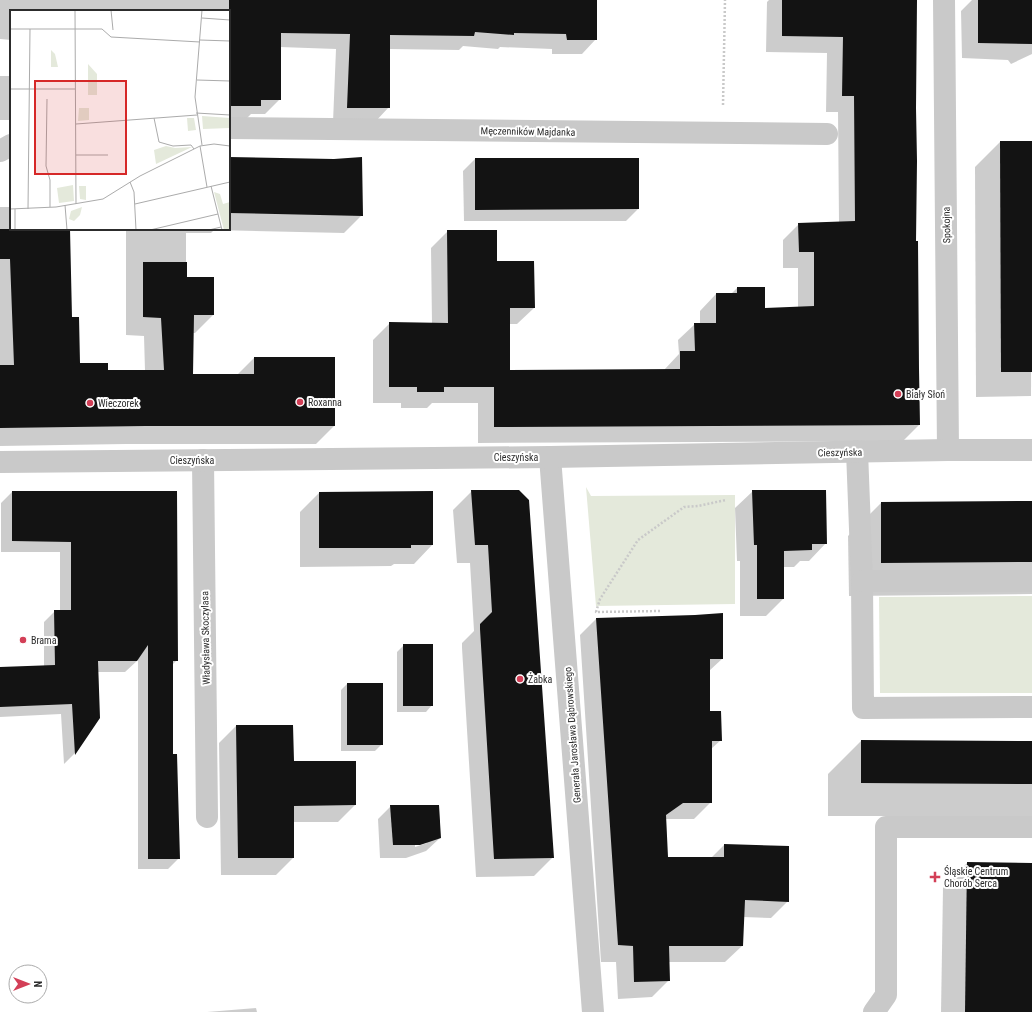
<svg xmlns="http://www.w3.org/2000/svg" width="1032" height="1012" viewBox="0 0 1032 1012" font-family="'Roboto Condensed',sans-serif">
	<rect width="100%" height="100%" fill="#fff"/>
	<g fill="#e4e9db">
		<path d="M 586,487 L 591,496 L 735,495 L 735,604 L 596,606 Z"/>
		<path d="M 1032,596 L 1032,693 L 880,693 L 879,597 Z"/>
	</g>
	<g fill="#0003" fill-rule="evenodd">
		<path d="M 0,0 L 596,0 L 596,39 L 582,54 L 552,54 L 552,49 L 500,47 L 498,49 L 463,46 L 459,50 L 389,49 L 389,107 L 375,122 L 333,122 L 336,49 L 280,47 L 280,99 L 265,114 L 251,114 L 245,120 L 229,120 L 229,11 L 11,11 L 11,40 L 0,39 Z"/>
		<path d="M 769,0 L 916,0 L 915,242 L 919,425 L 903,441 L 478,443 L 478,403 L 432,403 L 427,408 L 401,408 L 401,403 L 373,403 L 373,340 L 390,323 L 432,324 L 431,248 L 448,231 L 496,262 L 534,308 L 517,324 L 509,324 L 509,371 L 664,370 L 679,354 L 678,340 L 695,324 L 700,324 L 700,311 L 716,294 L 731,294 L 737,288 L 764,309 L 798,308 L 798,268 L 783,268 L 783,240 L 799,224 L 839,223 L 838,112 L 826,112 L 827,53 L 766,52 L 767,2 Z"/>
		<path d="M 972,0 L 1032,0 L 1032,54 L 1011,64 L 1008,60 L 962,58 L 961,11 Z"/>
		<rect x="0" y="76" width="11" height="44"/>
		<path d="M 1000,142 L 1032,142 L 1031,396 L 976,397 L 975,167 Z"/>
		<path d="M 229,159 L 362,215 L 344,233 L 214,230 L 211,233 L 186,233 L 186,278 L 213,315 L 195,333 L 193,333 L 192,375 L 237,375 L 254,358 L 334,426 L 316,444 L 126,444 L 0,446 L 0,207 L 11,207 L 11,229 L 69,229 L 71,318 L 79,364 L 107,371 L 145,371 L 144,336 L 126,335 L 126,229 L 229,229 Z"/>
		<path d="M 475,159 L 638,209 L 626,221 L 464,221 L 463,171 Z"/>
		<path d="M 472,491 L 518,491 L 552,858 L 534,876 L 476,877 L 462,648 L 462,643 L 474,631 L 470,563 L 457,563 L 453,510 Z"/>
		<path d="M 753,491 L 826,543 L 809,561 L 800,561 L 794,567 L 783,567 L 783,599 L 766,616 L 740,616 L 740,561 L 737,561 L 735,508 Z"/>
		<path d="M 12,492 L 176,492 L 177,660 L 172,665 L 172,755 L 179,858 L 168,869 L 138,869 L 138,660 L 125,672 L 98,672 L 99,717 L 74,754 L 64,764 L 61,714 L 0,717 L 0,668 L 44,666 L 44,622 L 55,611 L 60,611 L 60,552 L 1,552 L 1,503 Z"/>
		<path d="M 319,493 L 432,545 L 414,564 L 394,564 L 391,566 L 300,567 L 300,512 Z"/>
		<path d="M 1032,502 L 1032,594 L 849,596 L 848,536 L 881,503 Z"/>
		<path d="M 596,619 L 722,659 L 709,671 L 709,712 L 721,740 L 711,749 L 711,802 L 694,819 L 666,819 L 667,858 L 711,858 L 724,845 L 788,901 L 771,918 L 743,917 L 742,946 L 725,962 L 669,962 L 669,980 L 652,997 L 618,999 L 616,962 L 601,962 L 580,635 Z"/>
		<path d="M 404,645 L 432,705 L 426,712 L 397,712 L 397,652 Z"/>
		<path d="M 347,684 L 382,744 L 375,751 L 341,751 L 341,690 Z"/>
		<path d="M 236,726 L 293,762 L 355,805 L 338,822 L 293,822 L 293,858 L 276,875 L 221,875 L 219,743 Z"/>
		<path d="M 861,741 L 1032,742 L 1032,816 L 828,816 L 828,774 Z"/>
		<path d="M 391,806 L 440,838 L 426,851 L 406,858 L 380,858 L 378,819 ZM 427,841 L 427,843 L 415,847 L 415,845 Z"/>
		<path d="M 967,863 L 1032,864 L 1032,1012 L 941,1012 L 943,888 Z"/>
		<path d="M 256,1008 L 257,1012 L 207,1012 Z"/>
	</g>
	<g fill="#131313">
		<path d="M 229,0 L 597,0 L 597,40 L 567,40 L 566,34 L 514,33 L 514,35 L 475,32 L 474,36 L 390,35 L 390,108 L 347,108 L 350,34 L 281,33 L 281,100 L 261,100 L 261,106 L 229,106 Z"/>
		<path d="M 782,0 L 917,0 L 916,108 L 917,161 L 916,241 L 918,241 L 919,369 L 920,425 L 494,427 L 494,387 L 444,387 L 444,392 L 417,392 L 417,387 L 389,387 L 389,322 L 448,323 L 447,230 L 497,230 L 497,261 L 534,261 L 535,308 L 510,308 L 510,370 L 680,369 L 680,351 L 695,351 L 694,323 L 716,323 L 716,293 L 737,293 L 737,287 L 765,287 L 765,308 L 814,306 L 814,252 L 799,252 L 798,223 L 855,221 L 854,96 L 842,96 L 843,37 L 782,36 Z"/>
		<path d="M 978,0 L 1032,0 L 1032,44 L 978,43 Z"/>
		<path d="M 1000,141 L 1032,141 L 1032,372 L 1001,372 Z"/>
		<path d="M 229,157 L 334,159 L 362,157 L 363,216 L 229,213 Z"/>
		<path d="M 475,158 L 639,158 L 639,209 L 475,210 Z"/>
		<path d="M 0,229 L 70,229 L 72,317 L 79,317 L 80,363 L 108,363 L 108,370 L 164,370 L 161,318 L 143,317 L 143,262 L 187,262 L 187,277 L 214,277 L 214,315 L 194,315 L 193,374 L 254,374 L 254,357 L 335,357 L 335,426 L 145,426 L 0,428 L 0,365 L 14,365 L 10,259 L 0,259 Z"/>
		<path d="M 471,490 L 519,490 L 529,500 L 554,858 L 494,859 L 480,629 L 480,624 L 492,612 L 488,545 L 475,545 Z"/>
		<path d="M 752,490 L 826,490 L 827,544 L 812,544 L 812,550 L 784,551 L 784,599 L 757,599 L 757,545 L 754,545 Z"/>
		<path d="M 12,491 L 177,491 L 178,661 L 173,661 L 173,754 L 177,754 L 180,859 L 148,859 L 148,645 L 137,661 L 98,661 L 100,718 L 75,755 L 72,704 L 0,707 L 0,667 L 55,665 L 54,610 L 71,610 L 71,542 L 12,541 Z"/>
		<path d="M 433,491 L 433,545 L 411,545 L 411,548 L 319,548 L 319,492 Z"/>
		<path d="M 1032,501 L 1032,562 L 881,563 L 881,502 Z"/>
		<path d="M 723,613 L 723,659 L 710,659 L 710,711 L 721,711 L 722,741 L 712,741 L 712,803 L 683,803 L 666,815 L 668,857 L 724,857 L 724,844 L 789,846 L 789,902 L 745,900 L 743,946 L 669,946 L 670,981 L 634,982 L 633,946 L 618,945 L 596,618 L 695,615 Z"/>
		<rect x="403" y="644" width="30" height="62"/>
		<rect x="347" y="683" width="36" height="62"/>
		<path d="M 236,725 L 293,725 L 294,761 L 356,761 L 356,805 L 294,806 L 294,858 L 238,858 Z"/>
		<path d="M 861,740 L 1032,741 L 1032,784 L 861,783 Z"/>
		<path d="M 390,805 L 439,805 L 441,838 L 420,845 L 393,845 Z"/>
		<path d="M 967,862 L 1032,863 L 1032,1012 L 965,1012 Z"/>
	</g>
	<g fill="none" stroke-linecap="round" stroke-linejoin="round">
		<g stroke="#c9c9c9" stroke-width="2.5" stroke-dasharray="2 2" stroke-linecap="butt">
			<path d="M 723,105 L 725,0"/>
			<path d="M 660,611 L 596,612 L 600,599 L 638,540 L 684,507 L 698,506 L 726,500"/>
		</g>
		<g stroke="#c9c9c9" stroke-width="22">
			<path d="M 944,0 L 948,450"/>
			<path d="M 229,128 L 827,134"/>
			<path d="M 0,151 L 11,145"/>
			<path d="M 857,451 L 862,581 L 863,708 L 1032,707"/>
			<path d="M 550,457 L 593,1012"/>
			<path d="M 203,460 L 207,817"/>
			<path d="M 0,462 L 550,457 L 948,450 L 1032,450"/>
			<path d="M 862,581 L 1032,581"/>
			<path d="M 874,1012 L 886,995 L 886,827 L 1032,827"/>
		</g>
	</g>
	<g fill="#d33f57" stroke="#fff" stroke-width="1.5">
		<circle cx="898" cy="394" r="4"/>
		<circle cx="300" cy="402" r="4"/>
		<circle cx="90" cy="403" r="4"/>
		<circle cx="23" cy="640" r="4"/>
		<circle cx="520" cy="679" r="4"/>
		<path d="M933 871h4v4h4v4h-4v4h-4v-4h-4v-4h4z"/>
	</g>
	<g text-anchor="middle" stroke-width="4" stroke-linejoin="round" paint-order="stroke">
		<g font-size="10" fill="#2c2c2c" stroke="#fff">
			<text transform="translate(528 131) rotate(1)" y="4">Męczenników Majdanka</text>
			<text transform="translate(946 225) rotate(-91)" y="4">Spokojna</text>
			<text transform="translate(840 452) rotate(-1)" y="4">Cieszyńska</text>
			<text x="516" y="461">Cieszyńska</text>
			<text x="192" y="464">Cieszyńska</text>
			<text transform="translate(205 638) rotate(-91)" y="4">Władysława Skoczylasa</text>
			<text transform="translate(572 735) rotate(-94)" y="4">Generała Jarosława Dąbrowskiego</text>
		</g>
		<g font-size="10" fill="#2c2c2c" stroke="#fff" text-anchor="start">
			<text x="906" y="398">Biały Słoń</text>
			<text x="308" y="406">Roxanna</text>
			<text x="98" y="407">Wieczorek</text>
			<text x="31" y="644">Brama</text>
			<text x="528" y="683">Żabka</text>
			<text x="944" y="875">Śląskie Centrum<tspan x="944" dy="12">Chorób Serca</tspan></text>
		</g>
	</g>
	<g transform="translate(10 10)">
		<rect width="220" height="220" fill="#fff"/>
		<path d="M 41,40 L 45,44 L 48,57 L 41,57 ZM 78,54 L 87,64 L 87,85 L 78,85 ZM 69,98 L 79,98 L 79,110 L 68,111 ZM 192,106 L 220,108 L 220,118 L 193,119 ZM 177,108 L 184,108 L 186,120 L 178,121 ZM 156,136 L 165,138 L 182,137 L 146,154 L 144,140 ZM 63,175 L 64,191 L 49,193 L 47,178 ZM 69,176 L 76,176 L 76,190 L 70,189 ZM 204,182 L 210,184 L 213,194 L 220,192 L 220,220 L 214,220 ZM 72,197 L 70,205 L 64,211 L 59,209 L 61,201 Z" fill="#e4e9db"/>
		<path fill="none" stroke="#ababab" stroke-width="1" d="M 65,0 L 66,194M 101,0 L 103,20M 192,8 L 220,10M 0,19 L 92,19 L 101,27 L 190,32M 190,30 L 220,31M 187,70 L 220,71M 0,79 L 65,79M 37,89 L 36,156 L 40,170 L 40,197M 186,103 L 220,105M 144,108 L 149,132 L 163,136 L 181,135 L 184,139M 66,114 L 187,105M 192,135 L 185,87 L 192,0M 190,136 L 197,177M 66,145 L 98,145M 120,172 L 124,182 L 126,220M 201,176 L 212,220M 125,194 L 220,172M 55,195 L 57,220M 0,199 L 46,197 L 93,189 L 130,166 L 190,136 L 204,134 L 220,136M 5,199 L 5,220M 18,199 L 20,19M 140,220 L 208,204M 199,220 L 211,217"/>
		<path fill="#d62828" fill-opacity="0.15" stroke="#d62828" stroke-width="2" d="M 25,71 L 116,71 L 116,164 L 25,164 Z"/>
		<rect width="220" height="220" fill="none" stroke="#2c2c2c" stroke-width="2"/>
	</g>
	<g transform="translate(28 984) rotate(90)"><circle r="19" fill="#ffffff" stroke="#ababab"/>
	<path d="M0-3L7 15L0 10L-7 15Z" fill="#d33f57"/>
	<text y="-6" font-size="11" font-weight="bold" text-anchor="middle" fill="#2c2c2c">N</text>
	</g>
</svg>
